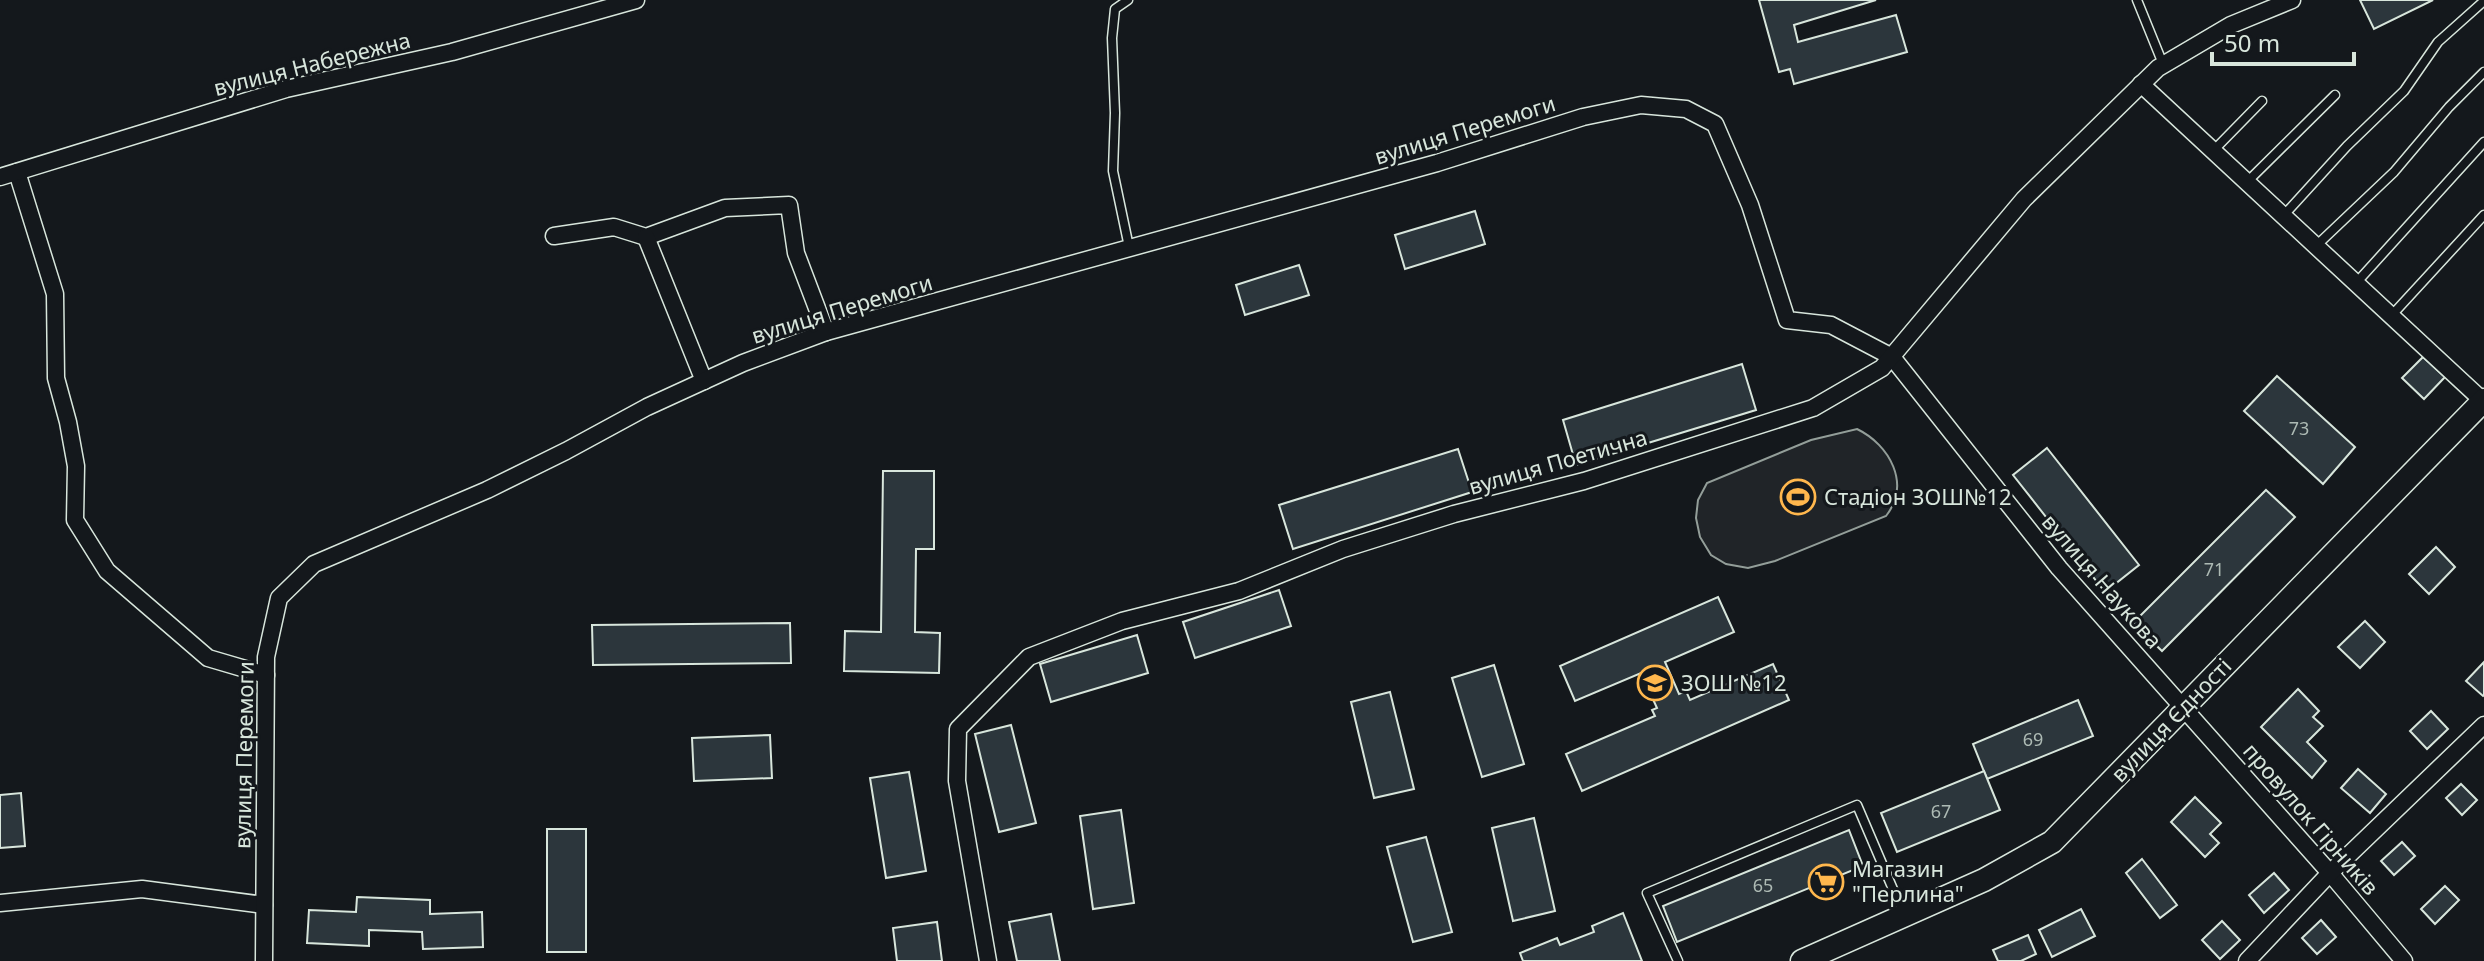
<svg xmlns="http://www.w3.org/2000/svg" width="2484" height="961" viewBox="0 0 2484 961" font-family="'Noto Sans',sans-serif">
	<rect width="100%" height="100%" fill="#14181c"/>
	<path fill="#202428" stroke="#939e99" stroke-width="2" d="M 1857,429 C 1890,445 1911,484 1886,516 L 1775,561 L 1748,568 L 1726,564 L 1711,555 L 1700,537 L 1696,518 L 1698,500 L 1707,483 L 1811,440 Z"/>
	<g fill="#2c363c" stroke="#d8e6dc" stroke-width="2">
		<path d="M 1759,0 L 1876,0 L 1794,25 L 1798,42 L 1896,15 L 1907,52 L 1794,84 L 1790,69 L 1779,72 Z"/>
		<path d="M 2360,0 L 2433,0 L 2374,29 Z"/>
		<path d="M 1475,211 L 1485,244 L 1405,269 L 1395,235 Z"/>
		<path d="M 1299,265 L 1309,295 L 1245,315 L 1236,285 Z"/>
		<path d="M 2423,357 L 2445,377 L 2424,399 L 2402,378 Z"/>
		<path d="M 1742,364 L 1756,410 L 1576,465 L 1563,420 Z"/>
		<path d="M 2277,376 L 2355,447 L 2323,484 L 2244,411 Z"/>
		<path d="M 2047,448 L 2139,565 L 2105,592 L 2013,475 Z"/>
		<path d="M 1458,449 L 1472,492 L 1293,549 L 1279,505 Z"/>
		<path d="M 883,471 L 934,471 L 934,549 L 916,549 L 915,632 L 940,633 L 939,673 L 844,671 L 845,631 L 881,632 Z"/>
		<path d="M 2266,490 L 2295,517 L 2162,651 L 2133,623 Z"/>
		<path d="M 2436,547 L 2455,567 L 2429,594 L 2409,574 Z"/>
		<path d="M 1279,590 L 1291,626 L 1195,658 L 1183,622 Z"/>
		<path d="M 1718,597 L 1734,632 L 1665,662 L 1679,694 L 1686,691 L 1690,700 L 1773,664 L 1789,700 L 1582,791 L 1566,754 L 1655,716 L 1652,710 L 1657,708 L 1641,673 L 1575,701 L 1560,666 Z"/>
		<path d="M 2365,621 L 2385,642 L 2360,668 L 2338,647 Z"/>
		<path d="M 790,623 L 791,663 L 593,665 L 592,625 Z"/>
		<path d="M 1137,635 L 1148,673 L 1051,702 L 1040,664 Z"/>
		<path d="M 2484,662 L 2484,695 L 2483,696 L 2466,681 Z"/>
		<path d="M 1494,665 L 1524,764 L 1482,777 L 1452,678 Z"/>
		<path d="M 2298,689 L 2319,711 L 2313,717 L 2323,726 L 2307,742 L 2326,761 L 2312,778 L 2261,727 Z"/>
		<path d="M 1390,692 L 1414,789 L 1374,798 L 1351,702 Z"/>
		<path d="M 2078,700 L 2093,736 L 1987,779 L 1973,744 Z"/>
		<path d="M 2431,711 L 2448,729 L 2427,749 L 2410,731 Z"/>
		<path d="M 1011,725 L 1036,823 L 999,832 L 975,734 Z"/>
		<path d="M 770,735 L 772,778 L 694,781 L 692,738 Z"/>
		<path d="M 2358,769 L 2386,794 L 2370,813 L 2341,788 Z"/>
		<path d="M 1984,771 L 2000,810 L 1897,852 L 1881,813 Z"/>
		<path d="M 909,772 L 926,871 L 886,878 L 870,778 Z"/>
		<path d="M 2461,784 L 2477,800 L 2462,815 L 2446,798 Z"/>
		<path d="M 21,793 L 25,846 L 0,848 L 0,795 Z"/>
		<path d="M 2195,797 L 2221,823 L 2210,834 L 2219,843 L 2205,857 L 2171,822 Z"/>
		<path d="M 1121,810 L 1134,903 L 1093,909 L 1080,816 Z"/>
		<path d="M 1534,818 L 1555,911 L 1513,921 L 1492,828 Z"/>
		<rect x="547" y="829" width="39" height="123"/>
		<path d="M 1849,830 L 1863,866 L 1677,942 L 1663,906 Z"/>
		<path d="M 1426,837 L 1452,932 L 1413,942 L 1387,847 Z"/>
		<path d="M 2402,842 L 2415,856 L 2394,875 L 2381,861 Z"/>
		<path d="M 2142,859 L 2177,905 L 2160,918 L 2126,873 Z"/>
		<path d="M 2274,873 L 2289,890 L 2264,913 L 2249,895 Z"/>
		<path d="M 2445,886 L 2459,900 L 2435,924 L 2421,909 Z"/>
		<path d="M 357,897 L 430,900 L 430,914 L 482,912 L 483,947 L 423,949 L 422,932 L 369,930 L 369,946 L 307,943 L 309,910 L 356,912 Z"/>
		<path d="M 2081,909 L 2095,936 L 2052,957 L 2039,930 Z"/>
		<path d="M 1623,913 L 1642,961 L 1523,961 L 1520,953 L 1557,938 L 1560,945 L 1594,932 L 1592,926 Z"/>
		<path d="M 1051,914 L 1060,961 L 1017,961 L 1009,922 Z"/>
		<path d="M 2321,920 L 2336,937 L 2317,954 L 2302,938 Z"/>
		<path d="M 2222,921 L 2240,940 L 2220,959 L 2202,940 Z"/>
		<path d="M 937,922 L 942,961 L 897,961 L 893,928 Z"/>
		<path d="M 2028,935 L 2036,954 L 2021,961 L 1998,961 L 1993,950 Z"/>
	</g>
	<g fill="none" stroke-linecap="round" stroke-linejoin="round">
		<g stroke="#d8e6dc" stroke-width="11">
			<g id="service">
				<path d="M 1128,0 L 1115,9 L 1112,38 L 1115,113 L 1113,171 L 1129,247"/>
				<path d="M 2137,0 L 2163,64"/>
				<path d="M 2213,151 L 2262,101"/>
				<path d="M 2247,182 L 2335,95"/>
				<path d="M 2284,215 L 2347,146 L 2404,91 L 2438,42 L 2484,1"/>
				<path d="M 2317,245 L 2394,172 L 2449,107 L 2484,72"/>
				<path d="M 2357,282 L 2484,142"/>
				<path d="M 2392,315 L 2484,215"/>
				<path d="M 1678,961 L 1647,893 L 1857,805 L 1904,915"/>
			</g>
		</g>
		<g stroke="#d8e6dc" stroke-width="19">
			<g id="minor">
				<path d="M 2141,84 L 2483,401"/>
				<path d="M 17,172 L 55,294 L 56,378 L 68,422 L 76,466 L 75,520 L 107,571 L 208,658 L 266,675"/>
				<path d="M 0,177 L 286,89 L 452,52 L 636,0"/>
				<path d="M 554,236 L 614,227 L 646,237 L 725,208 L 789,205 L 796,253 L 826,332"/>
				<path d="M 646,237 L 704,381"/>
				<path d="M 0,903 L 142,889 L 264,905"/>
				<path d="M 264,961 L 266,657 L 279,598 L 314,564 L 487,490 L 566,451 L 647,407 L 743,363 L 826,332 L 1437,163 L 1583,117 L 1641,105 L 1686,109 L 1715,124 L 1750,205 L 1787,320 L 1831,325 L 1892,357 L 2059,568 L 2330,873 L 2404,961"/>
				<path d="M 988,961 L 957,781 L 958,729 L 1029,657 L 1122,621 L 1239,591 L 1343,549 L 1454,514 L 1584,481 L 1813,408 L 1882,368 L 2024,199 L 2158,68 L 2231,25 L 2292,0"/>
				<path d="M 2247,961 L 2330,873 L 2484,725"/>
			</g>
		</g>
		<g stroke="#d8e6dc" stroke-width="25">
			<path id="tertiary" d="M 1802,961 L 1984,880 L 2052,842 L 2484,400"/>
		</g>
		<use href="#service" stroke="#14181c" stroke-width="8"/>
		<use href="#minor" stroke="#14181c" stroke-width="16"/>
		<use href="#tertiary" stroke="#14181c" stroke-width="22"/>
	</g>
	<defs>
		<g id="stadium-ring" transform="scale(1.8)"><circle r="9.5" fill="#14181c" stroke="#ffb74d" stroke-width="1.5"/><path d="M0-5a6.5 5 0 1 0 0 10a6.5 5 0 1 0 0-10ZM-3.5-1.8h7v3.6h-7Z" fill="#ffb74d"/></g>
		<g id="school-ring" transform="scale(1.8)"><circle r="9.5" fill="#14181c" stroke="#ffb74d" stroke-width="1.5"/><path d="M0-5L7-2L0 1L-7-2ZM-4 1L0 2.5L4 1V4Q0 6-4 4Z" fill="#ffb74d"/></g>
		<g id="supermarket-ring" transform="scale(1.8)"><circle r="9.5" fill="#14181c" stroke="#ffb74d" stroke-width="1.5"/><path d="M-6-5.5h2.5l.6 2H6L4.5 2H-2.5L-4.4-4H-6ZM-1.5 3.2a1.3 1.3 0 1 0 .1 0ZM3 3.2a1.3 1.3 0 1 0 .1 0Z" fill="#ffb74d"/></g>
	</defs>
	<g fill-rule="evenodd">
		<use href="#stadium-ring" x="1798" y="497"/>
		<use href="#school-ring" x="1655" y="683"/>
		<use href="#supermarket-ring" x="1826" y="882"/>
	</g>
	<g text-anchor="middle" stroke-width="6" stroke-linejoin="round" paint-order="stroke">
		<g font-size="18" fill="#adbab4">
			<text x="2299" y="435">73</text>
			<text x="2214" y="576">71</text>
			<text x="2033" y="746">69</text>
			<text x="1941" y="818">67</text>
			<text x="1763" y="892">65</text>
		</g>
		<g font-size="22" fill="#d8e6dc" stroke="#14181c">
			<text transform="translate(312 64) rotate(-14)" y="8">вулиця Набережна</text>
			<text transform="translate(1465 130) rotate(-17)" y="8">вулиця Перемоги</text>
			<text transform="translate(842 309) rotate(-17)" y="8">вулиця Перемоги</text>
			<text transform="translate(1558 462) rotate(-16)" y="8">вулиця Поетична</text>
			<text transform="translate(2102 581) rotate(49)" y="8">вулиця Наукова</text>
			<text transform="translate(2171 720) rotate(-46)" y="8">вулиця Єдності</text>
			<text transform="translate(244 755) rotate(-89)" y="8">вулиця Перемоги</text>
			<text transform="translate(2311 819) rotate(49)" y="8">провулок Гірників</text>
		</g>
		<g font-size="22" fill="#d8e6dc" stroke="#14181c" text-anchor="start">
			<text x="1824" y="505">Стадіон ЗОШ№12</text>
			<text x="1681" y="691">ЗОШ №12</text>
			<text x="1852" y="877">Магазин<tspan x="1852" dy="25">"Перлина"</tspan></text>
		</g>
	</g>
	<path d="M2212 52v12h142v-12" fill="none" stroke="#d8e6dc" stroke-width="4"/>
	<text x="2224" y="52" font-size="24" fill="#d8e6dc" stroke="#14181c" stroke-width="6" paint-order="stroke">50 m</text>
</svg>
